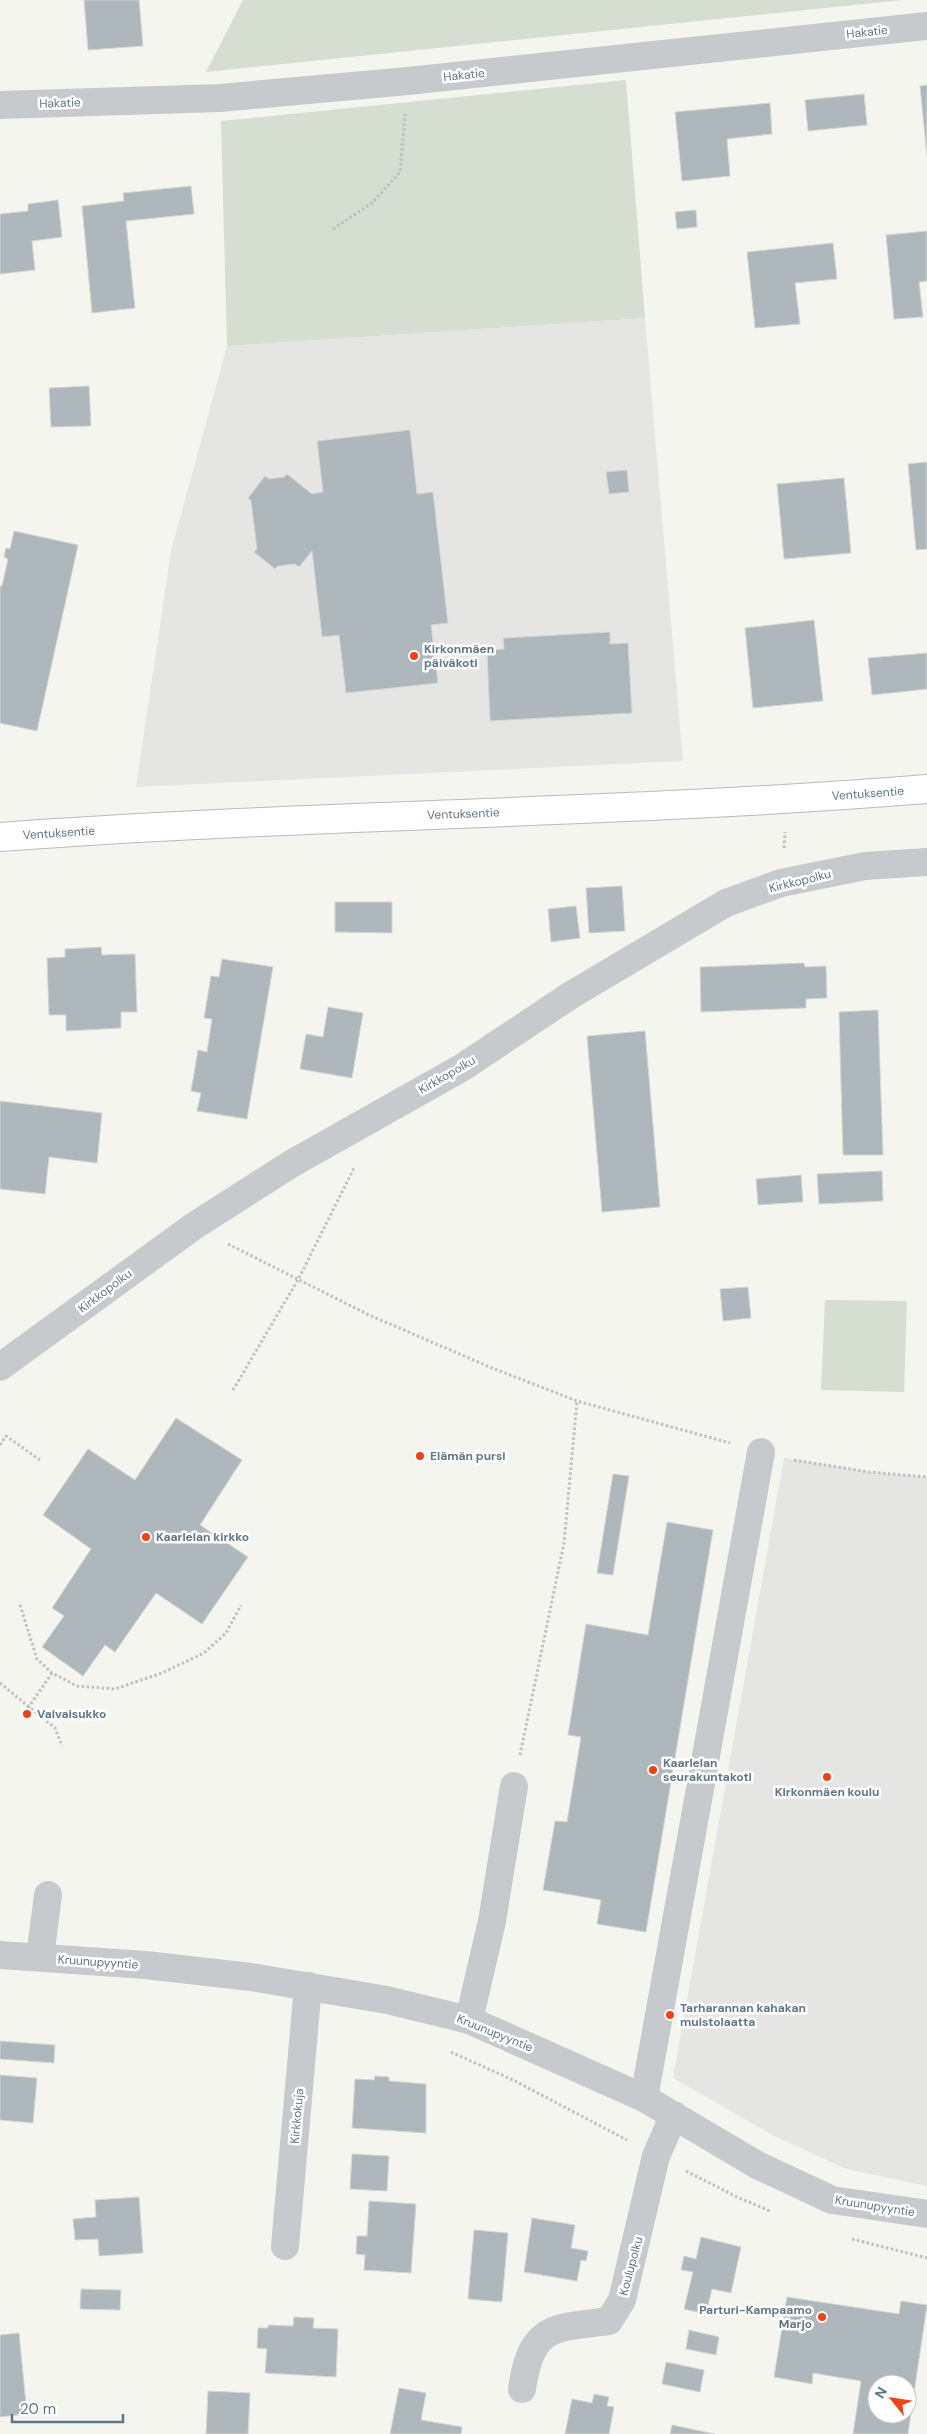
<svg xmlns="http://www.w3.org/2000/svg" width="927" height="2434" viewBox="0 0 927 2434" font-family="'DM Sans',sans-serif">
	<rect width="100%" height="100%" fill="#f5f5f0"/>
	<g fill="#e5e6e4">
		<path d="M 645,318 L 683,761 L 136,787 L 171,551 L 227,346 Z"/>
		<path d="M 784,1458 L 869,1472 L 927,1477 L 927,2186 L 846,2169 L 776,2137 L 673,2078 Z"/>
	</g>
	<g fill="#d6ddd1">
		<path d="M 243,0 L 903,0 L 206,72 Z"/>
		<path d="M 626,80 L 645,318 L 227,346 L 221,121 Z"/>
		<path d="M 825,1300 L 907,1301 L 904,1392 L 821,1390 Z"/>
	</g>
	<g fill="#aeb7bb" stroke="#d6d6d3" fill-rule="evenodd">
		<path d="M 84,0 L 139,0 L 143,46 L 88,50 Z"/>
		<path d="M 927,85 L 927,156 L 920,86 Z"/>
		<path d="M 864,94 L 867,125 L 808,131 L 805,100 Z"/>
		<path d="M 770,103 L 772,134 L 727,139 L 730,176 L 682,181 L 675,112 Z"/>
		<path d="M 191,186 L 194,214 L 126,221 L 135,308 L 92,313 L 82,206 L 124,201 L 123,193 Z"/>
		<path d="M 58,200 L 62,237 L 32,241 L 35,270 L 0,274 L 0,214 L 28,211 L 28,204 Z"/>
		<path d="M 696,210 L 697,227 L 677,229 L 675,212 Z"/>
		<path d="M 927,231 L 927,281 L 919,282 L 923,317 L 894,319 L 886,235 Z"/>
		<path d="M 833,243 L 837,279 L 795,283 L 800,324 L 755,328 L 747,252 Z"/>
		<path d="M 89,386 L 91,426 L 51,427 L 49,388 Z"/>
		<path d="M 410,430 L 417,494 L 433,492 L 448,623 L 431,625 L 438,683 L 346,693 L 339,635 L 322,637 L 312,551 L 299,567 L 295,564 L 278,566 L 275,569 L 254,552 L 257,549 L 251,501 L 248,498 L 265,476 L 269,479 L 284,477 L 287,474 L 312,494 L 323,492 L 317,441 Z"/>
		<path d="M 927,462 L 927,549 L 916,550 L 908,464 Z"/>
		<path d="M 627,470 L 629,492 L 609,494 L 606,472 Z"/>
		<path d="M 844,478 L 851,553 L 784,559 L 777,484 Z"/>
		<path d="M 14,531 L 78,545 L 37,731 L 0,723 L 0,586 L 2,586 L 8,559 L 4,557 L 6,548 L 10,549 Z"/>
		<path d="M 814,620 L 823,701 L 753,708 L 745,628 Z"/>
		<path d="M 610,632 L 610,644 L 628,643 L 632,713 L 490,721 L 487,650 L 504,649 L 503,638 Z"/>
		<path d="M 927,653 L 927,689 L 872,695 L 868,658 Z"/>
		<path d="M 622,886 L 625,931 L 589,933 L 586,888 Z"/>
		<path d="M 335,902 L 392,902 L 392,933 L 335,932 Z"/>
		<path d="M 576,906 L 580,938 L 551,942 L 548,909 Z"/>
		<path d="M 101,947 L 102,955 L 135,954 L 137,1012 L 121,1012 L 121,1028 L 66,1031 L 66,1015 L 49,1015 L 47,958 L 65,957 L 65,949 Z"/>
		<path d="M 222,959 L 273,967 L 247,1119 L 197,1111 L 201,1093 L 191,1091 L 198,1050 L 207,1052 L 212,1019 L 204,1018 L 211,976 L 219,977 Z"/>
		<path d="M 804,963 L 805,967 L 826,966 L 827,998 L 806,999 L 806,1008 L 701,1012 L 700,967 Z"/>
		<path d="M 328,1007 L 363,1013 L 352,1078 L 300,1069 L 306,1034 L 323,1037 Z"/>
		<path d="M 878,1010 L 883,1155 L 843,1155 L 839,1012 Z"/>
		<path d="M 645,1031 L 660,1207 L 602,1212 L 587,1036 Z"/>
		<path d="M 0,1101 L 102,1113 L 97,1163 L 49,1157 L 45,1194 L 0,1189 Z"/>
		<path d="M 882,1171 L 883,1201 L 819,1204 L 817,1174 Z"/>
		<path d="M 801,1175 L 803,1202 L 758,1205 L 756,1179 Z"/>
		<path d="M 748,1287 L 751,1318 L 723,1321 L 720,1289 Z"/>
		<path d="M 176,1418 L 242,1460 L 200,1525 L 248,1557 L 202,1624 L 156,1593 L 115,1652 L 105,1645 L 83,1676 L 42,1647 L 64,1616 L 52,1608 L 91,1549 L 43,1515 L 88,1449 L 135,1480 Z"/>
		<path d="M 613,1474 L 629,1476 L 613,1575 L 597,1573 Z"/>
		<path d="M 667,1522 L 713,1530 L 646,1932 L 597,1924 L 601,1900 L 543,1890 L 555,1821 L 567,1822 L 581,1737 L 568,1735 L 586,1624 L 648,1635 Z"/>
		<path d="M 0,2041 L 55,2045 L 54,2063 L 0,2059 Z"/>
		<path d="M 0,2075 L 37,2078 L 33,2123 L 0,2120 Z"/>
		<path d="M 375,2076 L 389,2077 L 389,2081 L 426,2084 L 426,2133 L 352,2128 L 355,2079 L 374,2080 Z"/>
		<path d="M 352,2154 L 389,2156 L 387,2191 L 350,2189 Z"/>
		<path d="M 139,2197 L 143,2253 L 99,2256 L 98,2239 L 75,2240 L 73,2219 L 96,2217 L 95,2200 Z"/>
		<path d="M 369,2201 L 416,2204 L 411,2273 L 364,2270 L 365,2255 L 356,2254 L 357,2236 L 367,2236 Z"/>
		<path d="M 532,2218 L 575,2225 L 571,2248 L 588,2251 L 586,2261 L 581,2260 L 577,2281 L 524,2272 Z"/>
		<path d="M 474,2230 L 508,2233 L 502,2302 L 468,2299 Z"/>
		<path d="M 701,2237 L 741,2247 L 731,2293 L 712,2289 L 706,2314 L 684,2309 L 693,2272 L 681,2270 L 684,2256 L 696,2259 Z"/>
		<path d="M 81,2289 L 121,2290 L 120,2310 L 80,2309 Z"/>
		<path d="M 787,2297 L 899,2314 L 901,2301 L 927,2305 L 908,2434 L 853,2434 L 861,2381 L 813,2373 L 812,2384 L 774,2377 ZM 877,2384 L 907,2384 L 907,2414 L 877,2414 Z"/>
		<path d="M 294,2317 L 314,2318 L 313,2328 L 338,2329 L 336,2377 L 265,2373 L 267,2349 L 257,2348 L 258,2328 L 268,2328 L 268,2325 L 293,2326 Z"/>
		<path d="M 689,2330 L 719,2337 L 716,2355 L 686,2349 Z"/>
		<path d="M 19,2333 L 27,2414 L 0,2417 L 0,2335 Z"/>
		<path d="M 666,2362 L 704,2370 L 700,2392 L 662,2384 Z"/>
		<path d="M 399,2388 L 426,2393 L 421,2420 L 462,2427 L 461,2434 L 390,2434 Z"/>
		<path d="M 208,2391 L 250,2393 L 248,2434 L 206,2434 Z"/>
		<path d="M 594,2394 L 609,2397 L 607,2406 L 614,2407 L 609,2434 L 565,2434 L 572,2399 L 592,2403 Z"/>
		<path d="M 672,2425 L 715,2434 L 670,2434 Z"/>
	</g>
	<g fill="none" stroke-linecap="round" stroke-linejoin="round">
		<g stroke="#b7bbbe" stroke-width="30">
			<g id="major">
				<path id="s1" d="M 0,837 C 309,814 618,814 927,789"/>
			</g>
		</g>
		<g stroke="#bdc0c2" stroke-width="3" stroke-dasharray="2.5 2.5" stroke-linecap="butt">
			<path d="M 333,229 L 372,203 L 400,172 L 405,114"/>
			<path d="M 784,848 L 785,832"/>
			<path d="M 228,1244 L 369,1315 L 492,1368 L 577,1401 L 730,1443"/>
			<path d="M 233,1390 L 299,1278 L 354,1168"/>
			<path d="M 0,1445 L 6,1436 L 40,1460"/>
			<path d="M 794,1460 L 869,1472 L 927,1477"/>
			<path d="M 20,1605 L 37,1659 L 52,1673 L 77,1686 L 115,1689 L 162,1673 L 204,1653 L 226,1633 L 241,1605"/>
			<path d="M 0,1683 L 55,1728 L 62,1746"/>
			<path d="M 28,1708 L 52,1673"/>
			<path d="M 520,1755 L 564,1543 L 577,1401"/>
			<path d="M 451,2052 L 515,2081 L 627,2140"/>
			<path d="M 686,2171 L 737,2197 L 770,2211"/>
			<path d="M 852,2239 L 927,2258"/>
		</g>
		<g stroke="#c7cacd" stroke-width="28">
			<path d="M 0,105 L 220,98 L 408,81 L 927,26"/>
			<path d="M 0,1367 L 194,1226 L 291,1164 L 463,1067 L 571,995 L 726,903 L 781,883 L 865,866 L 927,862"/>
			<path d="M 0,1955 L 145,1965 L 251,1977 L 387,2000 L 469,2020 L 644,2098 L 757,2165 L 832,2200 L 927,2214"/>
			<path d="M 40,1957 L 48,1895"/>
			<path d="M 469,2020 L 492,1921 L 514,1786"/>
			<path d="M 644,2098 L 761,1452"/>
			<path d="M 285,2246 L 308,1986"/>
			<path d="M 522,2389 C 531,2325 553,2328 609,2321 L 622,2300 L 656,2156 L 674,2115"/>
		</g>
		<use href="#major" stroke="#fff" stroke-width="28"/>
	</g>
	<g fill="#f14115" stroke="#fff" stroke-width="2">
		<circle cx="414" cy="656" r="5"/>
		<circle cx="420" cy="1456" r="5"/>
		<circle cx="146" cy="1537" r="5"/>
		<circle cx="27" cy="1714" r="5"/>
		<circle cx="653" cy="1770" r="5"/>
		<circle cx="827" cy="1777" r="5"/>
		<circle cx="670" cy="2015" r="5"/>
		<circle cx="822" cy="2317" r="5"/>
	</g>
	<g text-anchor="middle" stroke-width="5" stroke-linejoin="round" paint-order="stroke">
		<g font-size="12" fill="#617684" stroke="#fff">
			<text transform="translate(867 32) rotate(-6)" y="4">Hakatie</text>
			<text transform="translate(464 75) rotate(-6)" y="4">Hakatie</text>
			<text transform="translate(60 103) rotate(-2)" y="4">Hakatie</text>
			<text dy="4" stroke="none"><textPath href="#s1" startOffset="869">Ventuksentie</textPath></text>
			<text dy="4" stroke="none"><textPath href="#s1" startOffset="464">Ventuksentie</textPath></text>
			<text dy="4" stroke="none"><textPath href="#s1" startOffset="59">Ventuksentie</textPath></text>
			<text transform="translate(800 881) rotate(-14)" y="4">Kirkkopolku</text>
			<text transform="translate(447 1075) rotate(-30)" y="4">Kirkkopolku</text>
			<text transform="translate(105 1291) rotate(-37)" y="4">Kirkkopolku</text>
			<text transform="translate(98 1962) rotate(4)" y="4">Kruunupyyntie</text>
			<text transform="translate(495 2033) rotate(22)" y="4">Kruunupyyntie</text>
			<text transform="translate(297 2116) rotate(-85)" y="4">Kirkkokuja</text>
			<text transform="translate(875 2206) rotate(9)" y="4">Kruunupyyntie</text>
			<text transform="translate(631 2266) rotate(-75)" y="4">Koulupolku</text>
		</g>
		<g font-size="12" font-weight="bold" fill="#617684" stroke="#fff" text-anchor="start">
			<text x="424" y="653">Kirkonmäen<tspan x="424" dy="14">päiväkoti</tspan></text>
			<text x="430" y="1460">Elämän pursi</text>
			<text x="156" y="1541">Kaarlelan kirkko</text>
			<text x="37" y="1718">Vaivaisukko</text>
			<text x="663" y="1767">Kaarlelan<tspan x="663" dy="14">seurakuntakoti</tspan></text>
			<text x="827" y="1796" text-anchor="middle">Kirkonmäen koulu</text>
			<text x="680" y="2012">Tarharannan kahakan<tspan x="680" dy="14">muistolaatta</tspan></text>
			<text x="812" y="2314" text-anchor="end">Parturi-Kampaamo<tspan x="812" dy="14">Marjo</tspan></text>
		</g>
	</g>
	<g transform="translate(892 2399) rotate(300)"><circle r="24" fill="#ffffff" stroke="#c0c8ce"/>
	<path d="M0-4L9 19L0 12L-9 19Z" fill="#f14115"/>
	<text y="-8" font-size="14" font-weight="bold" text-anchor="middle" fill="#617684">N</text>
	</g>
	<path d="M12 2414v8h111v-8" fill="none" stroke="#617684" stroke-width="2.5"/>
	<text x="20" y="2414" font-size="15" fill="#617684" stroke="#ffffff" stroke-width="4" paint-order="stroke">20 m</text>
</svg>
